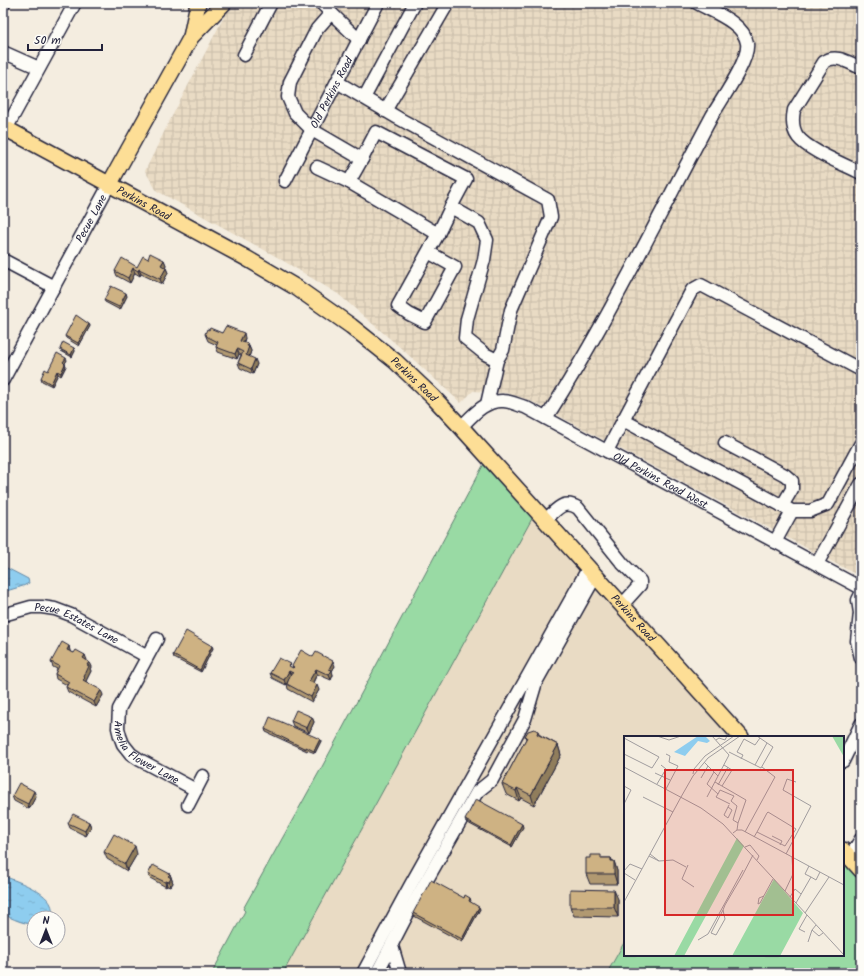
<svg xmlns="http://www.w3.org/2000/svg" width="864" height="976" viewBox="0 0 864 976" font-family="Kalam,sans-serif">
	<defs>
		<pattern id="industrial-grid" width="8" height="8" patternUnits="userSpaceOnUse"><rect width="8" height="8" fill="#e9dbc4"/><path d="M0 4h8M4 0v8" fill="none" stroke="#c8bca9"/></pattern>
		<pattern id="water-ripples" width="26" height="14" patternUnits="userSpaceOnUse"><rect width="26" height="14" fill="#8ecdef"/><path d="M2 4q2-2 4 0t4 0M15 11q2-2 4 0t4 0" fill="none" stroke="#7ab0ce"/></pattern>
	</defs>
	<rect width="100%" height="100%" fill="#f4ede0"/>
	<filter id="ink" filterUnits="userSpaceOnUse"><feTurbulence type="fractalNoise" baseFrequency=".025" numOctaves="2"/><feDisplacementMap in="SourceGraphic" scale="8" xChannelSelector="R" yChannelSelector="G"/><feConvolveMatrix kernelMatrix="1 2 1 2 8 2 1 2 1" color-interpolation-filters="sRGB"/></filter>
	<g filter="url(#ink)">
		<path fill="#e9dbc4" d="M 534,515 L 734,737 L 625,737 L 625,941 L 607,973 L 283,973 Z"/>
		<path fill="url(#industrial-grid)" d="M 233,3 L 861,3 L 861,577 L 529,400 L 507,393 L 473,391 L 461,403 L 403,350 L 338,294 L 277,257 L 157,191 L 145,171 L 168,124 L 228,9 Z"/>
		<g fill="#99daa4" stroke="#5e7e70">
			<path d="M 486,460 L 534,515 L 283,973 L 212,973 L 245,911 L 243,909 L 323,765 Z"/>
			<path d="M 843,858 L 861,878 L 861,973 L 607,973 L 625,941 L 625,955 L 843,955 Z"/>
		</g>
		<g fill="url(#water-ripples)" stroke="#6389a7">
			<path d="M 3,566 L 28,579 L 29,583 L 23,586 L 3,592 Z"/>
			<path d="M 3,876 C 17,881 63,896 50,918 L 34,918 L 34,924 C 23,924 13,919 3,914 Z"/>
		</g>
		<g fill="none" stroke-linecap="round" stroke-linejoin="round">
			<g stroke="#22223b" stroke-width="15">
				<g id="minor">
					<path d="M 321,3 L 359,40"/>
					<path d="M 3,4 L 4,3"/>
					<path d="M 331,13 L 317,29 L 290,82 L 288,97 L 295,113 L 312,130 L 362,159 L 376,132 L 466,179 L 451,207 L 479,223 L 487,240 L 484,260 L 467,319 L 465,338 L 485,354 L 497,360 L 487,404"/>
					<path d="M 3,52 L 39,68"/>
					<path d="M 244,55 L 271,3"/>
					<path d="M 861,68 C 849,63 836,53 824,62 L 794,110 C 792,120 792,129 798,137 C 809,151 844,164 861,173"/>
					<path d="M 337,82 L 398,118 L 548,200 L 551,217 L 511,310 L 503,350 L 497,360"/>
					<path d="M 364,98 L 415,3"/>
					<path d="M 385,111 L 448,3"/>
					<path d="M 6,129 L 75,3"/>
					<path d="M 362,159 L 349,182 L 438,234 L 451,207"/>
					<path d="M 317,167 L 349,182"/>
					<path id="s1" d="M 285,181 L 378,3"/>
					<path d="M 428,252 L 455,267 L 425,322 L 409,314 L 398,306 L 438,234"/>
					<path d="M 3,260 L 54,287"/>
					<path id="s2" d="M 3,380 L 109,185"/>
					<path d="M 546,418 C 608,321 658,217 712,116 C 721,100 750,60 747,43 C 744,23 713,12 697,3"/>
					<path d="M 623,420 L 792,511 L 810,511 L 828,504 L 861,443"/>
					<path id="s3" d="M 461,427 C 473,415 485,400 503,401 C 510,401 518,405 525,407 L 861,588"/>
					<path d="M 725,443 L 785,475 L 792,481 L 792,489 L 782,506"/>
					<path d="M 607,451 L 692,290 L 701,285 L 861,370"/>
					<path d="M 545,520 C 556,511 563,498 578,508 L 623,564 L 640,581 L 640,585 L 622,605"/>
					<path d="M 775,542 L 792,511"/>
					<path d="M 817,564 L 861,484"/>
					<path d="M 861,594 L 858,600 L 860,613 L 857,641 L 861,658"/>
					<path id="s4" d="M 3,615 L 31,607 L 42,607 L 55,609 L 71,615 L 146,656"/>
					<path id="s5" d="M 157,639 L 119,709 L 118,728 L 120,736 L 123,744 L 131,754 L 140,760 L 196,790"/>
					<path d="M 843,761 L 861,724"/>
					<path d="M 188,805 L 203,776"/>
					<path d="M 850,857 L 861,839"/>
					<path d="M 392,946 L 400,973"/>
					<path d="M 363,973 L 410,886 L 589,567"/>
					<path d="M 377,973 L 408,913 L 477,792 L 492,780 L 525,719 L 536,682 L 596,575"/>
				</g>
			</g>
			<g stroke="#22223b" stroke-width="18">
				<g id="major">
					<path d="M 191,37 L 198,3"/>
					<path id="s6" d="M 3,127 L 246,258 L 297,288 L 351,326 L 395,361 L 433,397 L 461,427 L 741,737"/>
					<path d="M 109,185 L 191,37 L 224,3"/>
					<path d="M 843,850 L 861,870"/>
				</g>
			</g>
			<use href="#minor" stroke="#fdfcf7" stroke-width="12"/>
			<use href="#major" stroke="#fdde96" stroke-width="15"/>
		</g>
		<g fill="#b19971" stroke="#22223b">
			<path d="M 148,259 L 164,260 L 166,265 L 165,267 L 166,268 L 168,273 L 162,284 L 141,274 L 140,276 L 135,273 L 130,283 L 117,276 L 115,271 L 137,267 Z"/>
			<path d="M 127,296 L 120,310 L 105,302 L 104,300 Z"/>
			<path d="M 89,324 L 90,326 L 79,346 L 66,338 L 65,336 Z"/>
			<path d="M 222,333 L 245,338 L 244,342 L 249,346 L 251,351 L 249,357 L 257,364 L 253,374 L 240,368 L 238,363 L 241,355 L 239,354 L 237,359 L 218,352 L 216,347 L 217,345 L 208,341 L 205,334 Z"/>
			<path d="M 74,348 L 75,351 L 72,357 L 61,351 L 60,349 Z"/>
			<path d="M 67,360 L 65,363 L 66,366 L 61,376 L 58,374 L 52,386 L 42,381 L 41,378 L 48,371 Z"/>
			<path d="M 69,646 L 70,652 L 74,653 L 85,655 L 86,660 L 91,667 L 90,669 L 91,671 L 86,681 L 86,682 L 103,695 L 96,707 L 68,692 L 66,687 L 67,685 L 56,679 L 55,674 L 57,669 L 53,667 L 51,662 Z"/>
			<path d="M 213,648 L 201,672 L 174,658 L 173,655 Z"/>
			<path d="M 292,666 L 335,666 L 332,671 L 333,675 L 331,680 L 317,674 L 313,683 L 319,690 L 312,702 L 288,689 L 287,684 L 286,685 L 272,678 L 270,673 L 292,668 L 293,668 Z"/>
			<path d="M 312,717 L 314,722 L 309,733 L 293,726 L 291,721 Z"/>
			<path d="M 265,729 L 320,739 L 321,741 L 315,753 L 307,750 L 307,751 L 266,732 Z"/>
			<path d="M 538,731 L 540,735 L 558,745 L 561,755 L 534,805 L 521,798 L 519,801 L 506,794 L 502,784 L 526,739 L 525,736 Z"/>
			<path d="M 12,796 L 36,796 L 29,809 L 14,801 Z"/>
			<path d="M 465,820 L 523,827 L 512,847 L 466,822 Z"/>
			<path d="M 89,822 L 91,827 L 86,836 L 70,828 L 68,823 Z"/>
			<path d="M 104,852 L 137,854 L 127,871 L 107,859 Z"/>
			<path d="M 602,858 L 611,858 L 612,861 L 614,861 L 617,871 L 617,884 L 590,884 L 586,874 Z"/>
			<path d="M 148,874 L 170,874 L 173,883 L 170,887 L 167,886 L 166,887 L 150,878 Z"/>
			<path d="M 464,898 L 470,898 L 471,901 L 470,902 L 480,909 L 462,942 L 414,916 L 413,913 Z"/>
			<path d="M 618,899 L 618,917 L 574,916 L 570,907 Z"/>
		</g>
		<g fill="#907d5c" stroke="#22223b">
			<path d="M 164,260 L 166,265 L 163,270 L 161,265 Z"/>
			<path d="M 133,268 L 135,273 L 130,283 L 128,278 Z"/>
			<path d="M 166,268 L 168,273 L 162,284 L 160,279 Z"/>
			<path d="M 139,269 L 141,274 L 140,276 L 138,271 Z"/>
			<path d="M 126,293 L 127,296 L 120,310 L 119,307 Z"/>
			<path d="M 89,324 L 90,326 L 79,346 L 78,343 Z"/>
			<path d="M 244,333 L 245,338 L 242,346 L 240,341 Z"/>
			<path d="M 248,344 L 251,351 L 248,360 L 246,355 Z"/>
			<path d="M 74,348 L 75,351 L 72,357 L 71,355 Z"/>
			<path d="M 237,349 L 239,354 L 237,359 L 235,354 Z"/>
			<path d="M 66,358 L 67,360 L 64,365 L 63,362 Z"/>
			<path d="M 255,359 L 257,364 L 253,374 L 251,369 Z"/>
			<path d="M 65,364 L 66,366 L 61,376 L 61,373 Z"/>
			<path d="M 57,371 L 58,374 L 52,386 L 51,384 Z"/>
			<path d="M 69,646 L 70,651 L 68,655 L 67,650 Z"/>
			<path d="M 212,646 L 213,648 L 201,672 L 200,670 Z"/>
			<path d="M 85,655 L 87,660 L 85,663 L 83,658 Z"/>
			<path d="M 333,661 L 335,666 L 332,671 L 333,675 L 331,680 L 329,675 L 329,669 Z"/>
			<path d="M 89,662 L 91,667 L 90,669 L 91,671 L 86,681 L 86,683 L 83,680 L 84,677 L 87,665 Z"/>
			<path d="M 316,669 L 317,674 L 311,686 L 309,681 Z"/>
			<path d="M 289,671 L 291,676 L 286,685 L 284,680 Z"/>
			<path d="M 317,685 L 319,690 L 312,702 L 311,697 Z"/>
			<path d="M 101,690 L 103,695 L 96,707 L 94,702 Z"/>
			<path d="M 312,717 L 314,722 L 309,733 L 307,728 Z"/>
			<path d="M 320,739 L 321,741 L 315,753 L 314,751 Z"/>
			<path d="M 558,745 L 561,755 L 534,805 L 531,795 Z"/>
			<path d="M 517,788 L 521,798 L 519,801 L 516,791 Z"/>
			<path d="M 34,791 L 36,796 L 29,809 L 28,804 Z"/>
			<path d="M 89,822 L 91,827 L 86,836 L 85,831 Z"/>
			<path d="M 522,824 L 523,827 L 512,847 L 511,845 Z"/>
			<path d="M 135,846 L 137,854 L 127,871 L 125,864 Z"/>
			<path d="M 611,858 L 614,864 L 614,861 L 617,871 L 617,884 L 614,874 Z"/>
			<path d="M 170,874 L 173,883 L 170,887 L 169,882 L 168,876 Z"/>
			<path d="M 166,881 L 167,886 L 166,887 L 165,882 Z"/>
			<path d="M 614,890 L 618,899 L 618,917 L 614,907 Z"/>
			<path d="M 479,907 L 480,909 L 462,942 L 462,939 Z"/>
		</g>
		<g fill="#ceb283" stroke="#22223b">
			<path d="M 150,253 L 164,260 L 161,265 L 166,268 L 160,279 L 139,269 L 138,271 L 133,268 L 128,278 L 115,271 L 122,258 L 137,267 L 143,256 L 148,259 Z"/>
			<path d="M 111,286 L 126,293 L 119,307 L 104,300 Z"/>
			<path d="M 76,315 L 89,324 L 78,343 L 65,336 Z"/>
			<path d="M 226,326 L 244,333 L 240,341 L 248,344 L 247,346 L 249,346 L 246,355 L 255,359 L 251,369 L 238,363 L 243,352 L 237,349 L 235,354 L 216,347 L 218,342 L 206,336 L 207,335 L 205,334 L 207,329 L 209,330 L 210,328 L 222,333 Z"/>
			<path d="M 63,342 L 74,348 L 71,355 L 60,349 Z"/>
			<path d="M 57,353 L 66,358 L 63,362 L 65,364 L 61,373 L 57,371 L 51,384 L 41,378 L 45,369 L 48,371 Z"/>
			<path d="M 186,631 L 212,646 L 200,670 L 173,655 Z"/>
			<path d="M 62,642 L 69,646 L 67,650 L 74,653 L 76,650 L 85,655 L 83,658 L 89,662 L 87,665 L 89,666 L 84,677 L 85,678 L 83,680 L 101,690 L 94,702 L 66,687 L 69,682 L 55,674 L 59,666 L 51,662 Z"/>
			<path d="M 301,650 L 313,657 L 316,652 L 333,661 L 329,669 L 332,670 L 329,675 L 316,669 L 309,681 L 317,685 L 311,697 L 287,684 L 291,673 L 293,673 L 289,671 L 284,680 L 270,673 L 279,658 L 291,664 L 289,666 L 293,668 L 294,667 L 292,666 Z"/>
			<path d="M 296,710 L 312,717 L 307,728 L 291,721 Z"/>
			<path d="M 270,717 L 320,739 L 314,751 L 306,747 L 306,749 L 265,729 Z"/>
			<path d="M 534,729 L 538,731 L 537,734 L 558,745 L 531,795 L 517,788 L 516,791 L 502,784 L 527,737 L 525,736 L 528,731 Z"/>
			<path d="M 19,783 L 34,791 L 28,804 L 12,796 Z"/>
			<path d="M 476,799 L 522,824 L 511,845 L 465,820 Z"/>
			<path d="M 73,814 L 89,822 L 85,831 L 68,823 Z"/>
			<path d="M 114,834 L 135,846 L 125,864 L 104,852 Z"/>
			<path d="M 590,855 L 601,855 L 601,858 L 611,858 L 611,861 L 614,861 L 614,874 L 586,874 L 586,858 L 590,858 Z"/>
			<path d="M 153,865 L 170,874 L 168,876 L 171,878 L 169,882 L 166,881 L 165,882 L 148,874 Z"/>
			<path d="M 431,880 L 464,898 L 465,895 L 470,898 L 469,901 L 479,907 L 462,939 L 413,913 Z"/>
			<path d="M 570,889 L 614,890 L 614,907 L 570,907 Z"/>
		</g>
	</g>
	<g text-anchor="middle" stroke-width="3" stroke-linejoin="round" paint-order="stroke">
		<g font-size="11" fill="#22223b" stroke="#fdfcf7">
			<text dy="4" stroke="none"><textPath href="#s1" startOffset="100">Old Perkins Road</textPath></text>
			<text dy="4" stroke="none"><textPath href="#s6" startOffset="160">Perkins Road</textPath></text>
			<text dy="4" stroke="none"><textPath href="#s2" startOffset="184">Pecue Lane</textPath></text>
			<text dy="4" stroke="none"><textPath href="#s6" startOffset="484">Perkins Road</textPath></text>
			<text dy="4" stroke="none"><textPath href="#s3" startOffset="228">Old Perkins Road West</textPath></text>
			<text dy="4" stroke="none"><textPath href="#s6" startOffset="808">Perkins Road</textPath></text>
			<text dy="4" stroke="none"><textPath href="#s4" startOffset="78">Pecue Estates Lane</textPath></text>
			<text dy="4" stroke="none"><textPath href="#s5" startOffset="137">Amelia Flower Lane</textPath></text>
		</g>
	</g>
	<g transform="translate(624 736)">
		<rect width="220" height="220" fill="#f4ede0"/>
		<path d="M 113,102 L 120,110 L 60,220 L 50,220 ZM 150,143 L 179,177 L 156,220 L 108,220 Z" fill="#99daa4"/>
		<path d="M 208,0 L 220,0 L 220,21 Z" fill="#99daa4"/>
		<path d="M 74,0 L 81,0 L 86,5 L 83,7 L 74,5 L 61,20 L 50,16 Z" fill="#8ecdef"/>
		<path fill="none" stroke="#a09c9e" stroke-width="1" d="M 33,0 L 45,4 L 57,0M 0,2 L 35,21 L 28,32 L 0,18M 92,4 L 95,2 L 101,4 L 103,0M 105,16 L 137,32 L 149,11 L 133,0M 117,23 L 119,19 L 113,16 L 120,3 L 131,9 L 136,2M 80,26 L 94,40M 131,29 L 143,7M 0,31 L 77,72 L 99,88 L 220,219M 90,36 L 83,48 L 94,58 L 96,54 L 110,60 L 107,65 L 113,70 L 109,84 L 114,87 L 113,94M 31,37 L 46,44M 69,38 L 70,33 L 81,20 L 110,0M 77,42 L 84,30M 91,46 L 122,64 L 114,87M 33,48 L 42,33 L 37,29M 94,49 L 104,31M 0,50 L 7,54 L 0,68M 98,50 L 108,34 L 100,29M 42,53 L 54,30 L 45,26 L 46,20 L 42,18M 94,58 L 92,61 L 106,68M 19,61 L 49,76M 57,61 L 69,40 L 84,22 L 116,0M 83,61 L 105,19 L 88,0M 104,71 L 108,74 L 104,82 L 100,79 L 105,69M 121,96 L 151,41 L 138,31M 109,97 L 113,94 L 118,94 L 220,149M 148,100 L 158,105 L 156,109M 130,101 L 133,96 L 143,77 L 144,76 L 172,93 L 161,110 L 133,96M 121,111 L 126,109 L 135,120 L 133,124M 162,118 L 187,70 L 159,54 L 163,43 L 172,46M 25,120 L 35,125 L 26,118M 35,125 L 49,124 L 62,131M 64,129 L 58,143 L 70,151M 185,130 L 181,138 L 187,141 L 192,144 L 196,136M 0,135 L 6,128 L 18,133M 0,137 L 11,144M 161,155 L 169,138 L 168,121M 140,160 L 135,162 L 134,168 L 136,167 L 149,143M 166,161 L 171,153 L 177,158M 0,166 L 57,61M 172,167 L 187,141M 99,174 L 101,183 L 92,199 L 87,197 L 99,174 L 101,169 L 118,140 L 129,119M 181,177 L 205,141M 192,189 L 188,194 L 195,200 L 199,197M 181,196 L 175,193 L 183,179M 74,204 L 84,198 L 119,134M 184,206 L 188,194"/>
		<path fill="#d62828" fill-opacity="0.15" stroke="#d62828" stroke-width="2" d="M 41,34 L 169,34 L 169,179 L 41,179 Z"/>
		<rect width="220" height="220" fill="none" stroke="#22223b" stroke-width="2"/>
	</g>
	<rect width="864" height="976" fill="none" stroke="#fdfcf7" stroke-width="16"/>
	<rect x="8" y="8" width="848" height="960" fill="none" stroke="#22223b" stroke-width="1.5" filter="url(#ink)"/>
	<g transform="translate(46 930)"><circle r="19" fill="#fdfcf7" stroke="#a5a5ac"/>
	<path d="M0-3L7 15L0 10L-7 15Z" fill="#22223b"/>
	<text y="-6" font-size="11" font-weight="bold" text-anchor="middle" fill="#22223b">N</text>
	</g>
	<path d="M28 44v6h74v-6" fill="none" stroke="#22223b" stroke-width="2"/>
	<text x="34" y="44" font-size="12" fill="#22223b" stroke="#fdfcf7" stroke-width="3" paint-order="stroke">50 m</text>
</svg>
